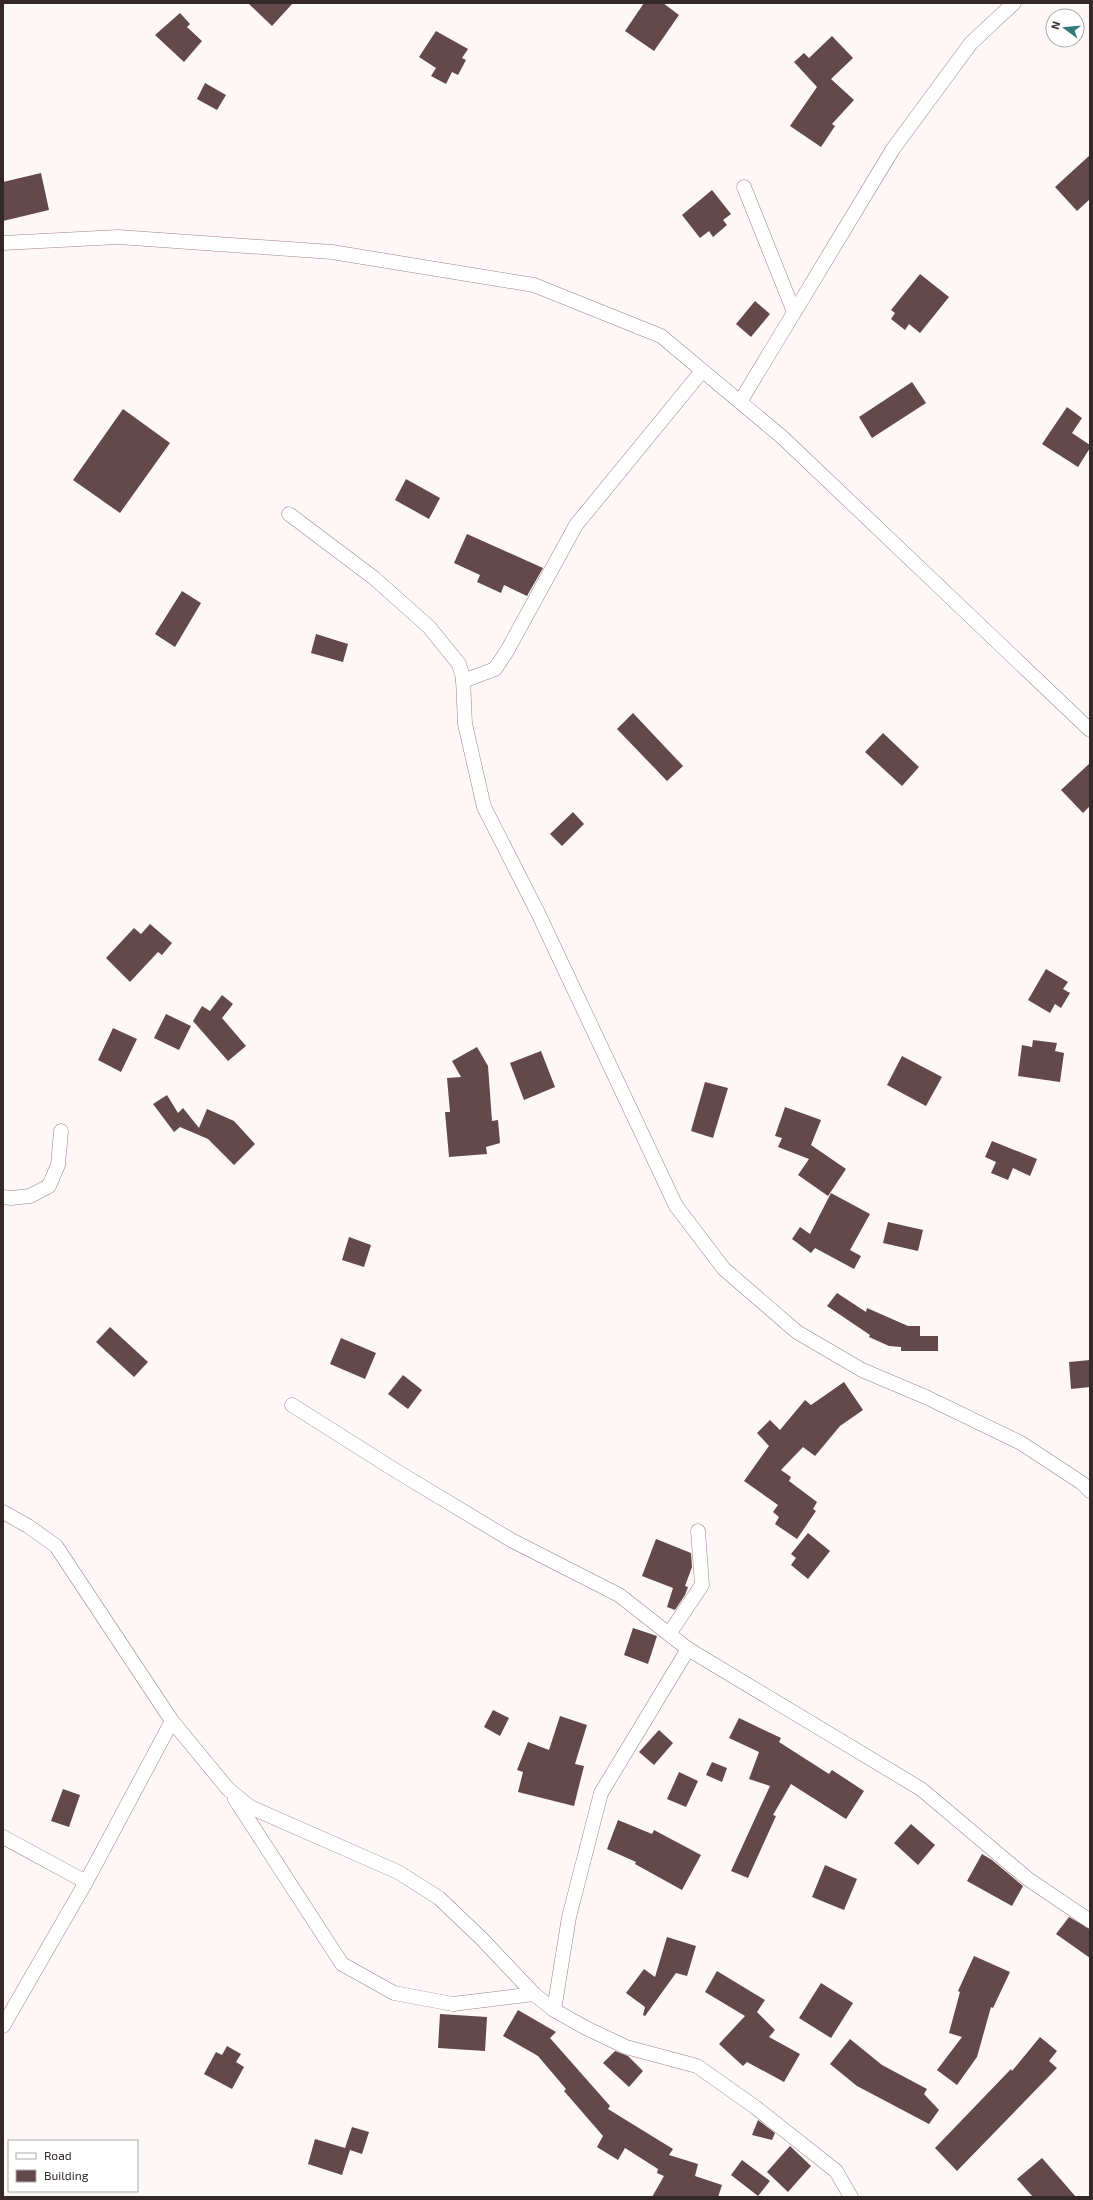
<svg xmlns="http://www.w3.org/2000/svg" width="1093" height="2200" viewBox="0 0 1093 2200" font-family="'Exo 2',sans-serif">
	<rect width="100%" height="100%" fill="#fef7f8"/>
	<g fill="#63484c">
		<path d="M 248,3 L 293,3 L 272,26 Z"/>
		<path d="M 644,3 L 663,3 L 679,15 L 654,51 L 625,31 Z"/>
		<path d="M 180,13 L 190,24 L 187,27 L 202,41 L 184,62 L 155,35 Z"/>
		<path d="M 436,31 L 468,49 L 462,58 L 466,60 L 458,75 L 452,72 L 446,84 L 431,76 L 436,68 L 419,57 Z"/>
		<path d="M 832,36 L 853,58 L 831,79 L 854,100 L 832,124 L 835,126 L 821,147 L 790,126 L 817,87 L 794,62 L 804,53 L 809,58 Z"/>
		<path d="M 205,83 L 226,95 L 217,110 L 197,99 Z"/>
		<path d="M 1090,155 L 1090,199 L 1077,211 L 1055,187 Z"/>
		<path d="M 41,173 L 49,210 L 3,221 L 3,182 Z"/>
		<path d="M 712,190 L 731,214 L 723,220 L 727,225 L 713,237 L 709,231 L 700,238 L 682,215 Z"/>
		<path d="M 920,274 L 949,297 L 920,333 L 909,324 L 905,330 L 891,319 L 895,313 L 891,310 Z"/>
		<path d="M 755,301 L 770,314 L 751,337 L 736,324 Z"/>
		<path d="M 912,382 L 926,403 L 872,438 L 859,417 Z"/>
		<path d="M 1067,407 L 1082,418 L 1072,433 L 1090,445 L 1090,448 L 1078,467 L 1042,444 Z"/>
		<path d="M 123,409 L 170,443 L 120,513 L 73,480 Z"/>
		<path d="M 406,479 L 440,498 L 429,519 L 395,500 Z"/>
		<path d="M 467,534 L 543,568 L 527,596 L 504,585 L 501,593 L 477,582 L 480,575 L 454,563 Z"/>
		<path d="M 182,591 L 201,603 L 175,647 L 155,634 Z"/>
		<path d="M 316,634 L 348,644 L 343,662 L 311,653 Z"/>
		<path d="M 633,713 L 683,766 L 667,781 L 617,729 Z"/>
		<path d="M 883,733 L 919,767 L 902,786 L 865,752 Z"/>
		<path d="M 1090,763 L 1090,806 L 1083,813 L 1061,790 Z"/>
		<path d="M 573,812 L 584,824 L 562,846 L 550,834 Z"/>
		<path d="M 150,924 L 172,943 L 162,955 L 158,952 L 130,982 L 106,958 L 134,928 L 141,934 Z"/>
		<path d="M 1046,969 L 1068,982 L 1063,989 L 1070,993 L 1061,1008 L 1055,1004 L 1050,1013 L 1028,1000 Z"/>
		<path d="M 222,995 L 233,1004 L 222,1018 L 246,1046 L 228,1061 L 193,1021 L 202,1006 L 210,1011 Z"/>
		<path d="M 166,1014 L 191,1026 L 179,1050 L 154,1038 Z"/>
		<path d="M 113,1028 L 137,1039 L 121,1072 L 98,1060 Z"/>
		<path d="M 1033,1040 L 1057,1043 L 1055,1051 L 1064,1053 L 1060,1082 L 1018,1076 L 1022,1045 L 1032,1047 Z"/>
		<path d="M 477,1047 L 488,1066 L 492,1121 L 498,1120 L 500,1143 L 486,1147 L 487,1154 L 449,1157 L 445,1112 L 450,1112 L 447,1078 L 461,1077 L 452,1061 Z"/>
		<path d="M 541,1051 L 555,1087 L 524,1100 L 510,1063 Z"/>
		<path d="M 902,1056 L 942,1077 L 926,1106 L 887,1085 Z"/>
		<path d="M 705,1082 L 728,1088 L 713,1138 L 691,1131 Z"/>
		<path d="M 167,1095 L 178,1113 L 183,1108 L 199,1128 L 207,1109 L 234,1121 L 255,1144 L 234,1165 L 208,1139 L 180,1127 L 174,1132 L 153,1104 Z"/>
		<path d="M 785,1107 L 821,1120 L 811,1145 L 846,1169 L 828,1196 L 798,1175 L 809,1159 L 778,1147 L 782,1138 L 775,1136 Z"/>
		<path d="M 992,1141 L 1037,1159 L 1030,1176 L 1013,1168 L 1008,1180 L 991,1173 L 996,1162 L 985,1157 Z"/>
		<path d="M 831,1193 L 870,1214 L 850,1250 L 861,1256 L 854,1269 L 815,1248 L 811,1253 L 792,1239 L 800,1227 L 810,1234 Z"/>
		<path d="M 888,1222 L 923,1230 L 918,1251 L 883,1243 Z"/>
		<path d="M 349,1237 L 371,1245 L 364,1267 L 342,1260 Z"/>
		<path d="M 837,1293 L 866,1312 L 867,1308 L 908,1326 L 920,1326 L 920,1336 L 938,1336 L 938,1351 L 901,1351 L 901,1347 L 889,1346 L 869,1337 L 870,1335 L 827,1306 Z"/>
		<path d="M 110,1327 L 148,1362 L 134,1377 L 96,1342 Z"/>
		<path d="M 341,1338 L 376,1353 L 365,1379 L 330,1364 Z"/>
		<path d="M 1090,1360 L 1090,1387 L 1071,1389 L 1069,1362 Z"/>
		<path d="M 403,1375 L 422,1390 L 408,1409 L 388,1394 Z"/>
		<path d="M 844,1382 L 863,1410 L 840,1426 L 815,1456 L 803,1447 L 781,1470 L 791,1477 L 789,1481 L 817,1502 L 813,1509 L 816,1511 L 797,1539 L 775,1524 L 779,1517 L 773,1512 L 778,1505 L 744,1481 L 769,1446 L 757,1433 L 770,1420 L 780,1430 L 805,1400 L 811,1405 Z"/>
		<path d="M 808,1533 L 830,1551 L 808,1579 L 791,1565 L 796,1558 L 791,1554 Z"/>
		<path d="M 656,1539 L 691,1553 L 692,1567 L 685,1586 L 688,1587 L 685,1595 L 675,1610 L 667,1607 L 673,1588 L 642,1576 Z"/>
		<path d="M 633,1628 L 657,1636 L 648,1664 L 624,1655 Z"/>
		<path d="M 493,1710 L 509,1718 L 500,1736 L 484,1727 Z"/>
		<path d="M 560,1716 L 587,1725 L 575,1764 L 584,1766 L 574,1806 L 518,1792 L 523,1772 L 517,1770 L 528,1742 L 549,1750 Z"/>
		<path d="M 739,1718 L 781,1738 L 779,1742 L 829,1774 L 832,1770 L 864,1791 L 846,1819 L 791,1784 L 773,1815 L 776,1816 L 748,1878 L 731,1871 L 770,1786 L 749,1779 L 759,1752 L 729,1738 Z"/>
		<path d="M 659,1730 L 673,1743 L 654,1765 L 639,1752 Z"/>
		<path d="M 712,1762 L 727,1768 L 722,1782 L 706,1775 Z"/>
		<path d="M 679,1772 L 698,1781 L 686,1807 L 667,1799 Z"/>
		<path d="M 63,1789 L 80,1795 L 69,1827 L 51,1821 Z"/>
		<path d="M 618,1820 L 652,1834 L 654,1830 L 701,1855 L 682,1890 L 635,1864 L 636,1862 L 607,1849 Z"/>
		<path d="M 911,1824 L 935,1845 L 918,1865 L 894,1843 Z"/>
		<path d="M 982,1854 L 992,1860 L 1023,1886 L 1012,1906 L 967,1881 Z"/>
		<path d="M 825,1865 L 857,1879 L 844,1910 L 812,1897 Z"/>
		<path d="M 1069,1917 L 1090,1929 L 1090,1958 L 1056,1934 Z"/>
		<path d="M 667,1937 L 696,1946 L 687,1976 L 676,1973 L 645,2016 L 643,2015 L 645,2007 L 626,1993 L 644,1969 L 655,1977 Z"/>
		<path d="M 974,1956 L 1010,1972 L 993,2008 L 991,2007 L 977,2057 L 957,2085 L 937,2070 L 962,2037 L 949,2033 L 960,1992 L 958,1991 Z"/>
		<path d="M 717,1971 L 765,2000 L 757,2012 L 775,2030 L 769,2037 L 800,2054 L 784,2082 L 747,2062 L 743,2066 L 719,2044 L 745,2016 L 705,1992 Z"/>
		<path d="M 821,1983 L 853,2003 L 831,2038 L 799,2018 Z"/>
		<path d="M 518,2010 L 556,2032 L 550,2038 L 610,2106 L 608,2109 L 673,2149 L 669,2155 L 698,2164 L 695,2176 L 722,2185 L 718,2197 L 652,2197 L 664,2176 L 657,2173 L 658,2169 L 625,2148 L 618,2160 L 597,2147 L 603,2136 L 564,2091 L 566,2089 L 538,2056 L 503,2036 Z"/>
		<path d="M 440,2014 L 487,2017 L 485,2051 L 438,2048 Z"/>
		<path d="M 1040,2037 L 1057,2051 L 1049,2061 L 1057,2068 L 957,2171 L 935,2148 L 1011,2069 L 1012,2071 Z"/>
		<path d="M 850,2039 L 882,2065 L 927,2089 L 924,2094 L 939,2110 L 929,2124 L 857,2086 L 830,2064 Z"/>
		<path d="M 227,2046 L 241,2054 L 236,2062 L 244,2067 L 232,2089 L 204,2074 L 216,2052 L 222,2055 Z"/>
		<path d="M 615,2051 L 628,2056 L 643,2071 L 629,2087 L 603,2063 Z"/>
		<path d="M 758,2120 L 775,2133 L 772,2140 L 752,2135 Z"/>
		<path d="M 352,2127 L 369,2132 L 362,2154 L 350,2150 L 342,2175 L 308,2164 L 315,2139 L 345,2148 Z"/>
		<path d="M 790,2146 L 811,2166 L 788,2192 L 767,2172 Z"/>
		<path d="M 1042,2158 L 1076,2197 L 1033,2197 L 1017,2179 Z"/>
		<path d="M 742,2160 L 770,2181 L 758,2196 L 731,2175 Z"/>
	</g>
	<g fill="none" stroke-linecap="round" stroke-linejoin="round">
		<g stroke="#a08286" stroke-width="15">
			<g id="minor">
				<path d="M 744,187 L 794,312"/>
				<path d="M 3,243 L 118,237 L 332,252 L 534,285 L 661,336 L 782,437 L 1090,730"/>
				<path d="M 740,402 L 893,149 L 971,43 L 1014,3"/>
				<path d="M 289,514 L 374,578 L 429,627 L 459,664 L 463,678 L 465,724 L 484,807 L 538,913 L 676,1206 L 724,1269 L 797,1332 L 862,1370 L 928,1398 L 1021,1443 L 1082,1483 L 1090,1491"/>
				<path d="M 463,681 L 495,669 L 507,651 L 576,525 L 702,371"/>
				<path d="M 3,1197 L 11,1198 L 30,1196 L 49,1186 L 58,1165 L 61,1131"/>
				<path d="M 292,1405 L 398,1472 L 511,1540 L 619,1595 L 688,1649"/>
				<path d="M 3,1512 L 28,1526 L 56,1546 L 172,1721 L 228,1789 L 250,1807 L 398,1872 L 439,1898 L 482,1939 L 534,1994 L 554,2010 L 586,2028 L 626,2047 L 697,2066 L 755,2107 L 836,2171 L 851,2197"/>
				<path d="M 669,1634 L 702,1585 L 698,1531"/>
				<path d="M 235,1799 L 342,1964 L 394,1993 L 453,2004 L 534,1994"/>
				<path d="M 3,1837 L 86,1882"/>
				<path d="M 554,2010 L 569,1917 L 601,1793 L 688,1649 L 921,1789 L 1028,1879 L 1090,1921"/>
				<path d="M 3,2026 L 86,1882 L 172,1721"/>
			</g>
		</g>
		<use href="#minor" stroke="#fff" stroke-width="14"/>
	</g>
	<rect width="1093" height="2200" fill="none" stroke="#342829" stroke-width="8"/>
	<rect x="8" y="2140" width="130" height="52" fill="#ffffff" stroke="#aea9a9"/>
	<rect x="16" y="2153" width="20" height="6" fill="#ffffff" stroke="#aea9a9"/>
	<text x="44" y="2160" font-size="12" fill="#342829">Road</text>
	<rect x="16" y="2170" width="20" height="12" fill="#63484c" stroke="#aea9a9"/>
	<text x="44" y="2180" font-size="12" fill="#342829">Building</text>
	<g transform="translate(1065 28) rotate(286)"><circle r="19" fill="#ffffff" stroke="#aea9a9"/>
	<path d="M0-3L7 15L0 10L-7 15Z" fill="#327a75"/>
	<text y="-6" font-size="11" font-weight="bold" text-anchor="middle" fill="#342829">N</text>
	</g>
</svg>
